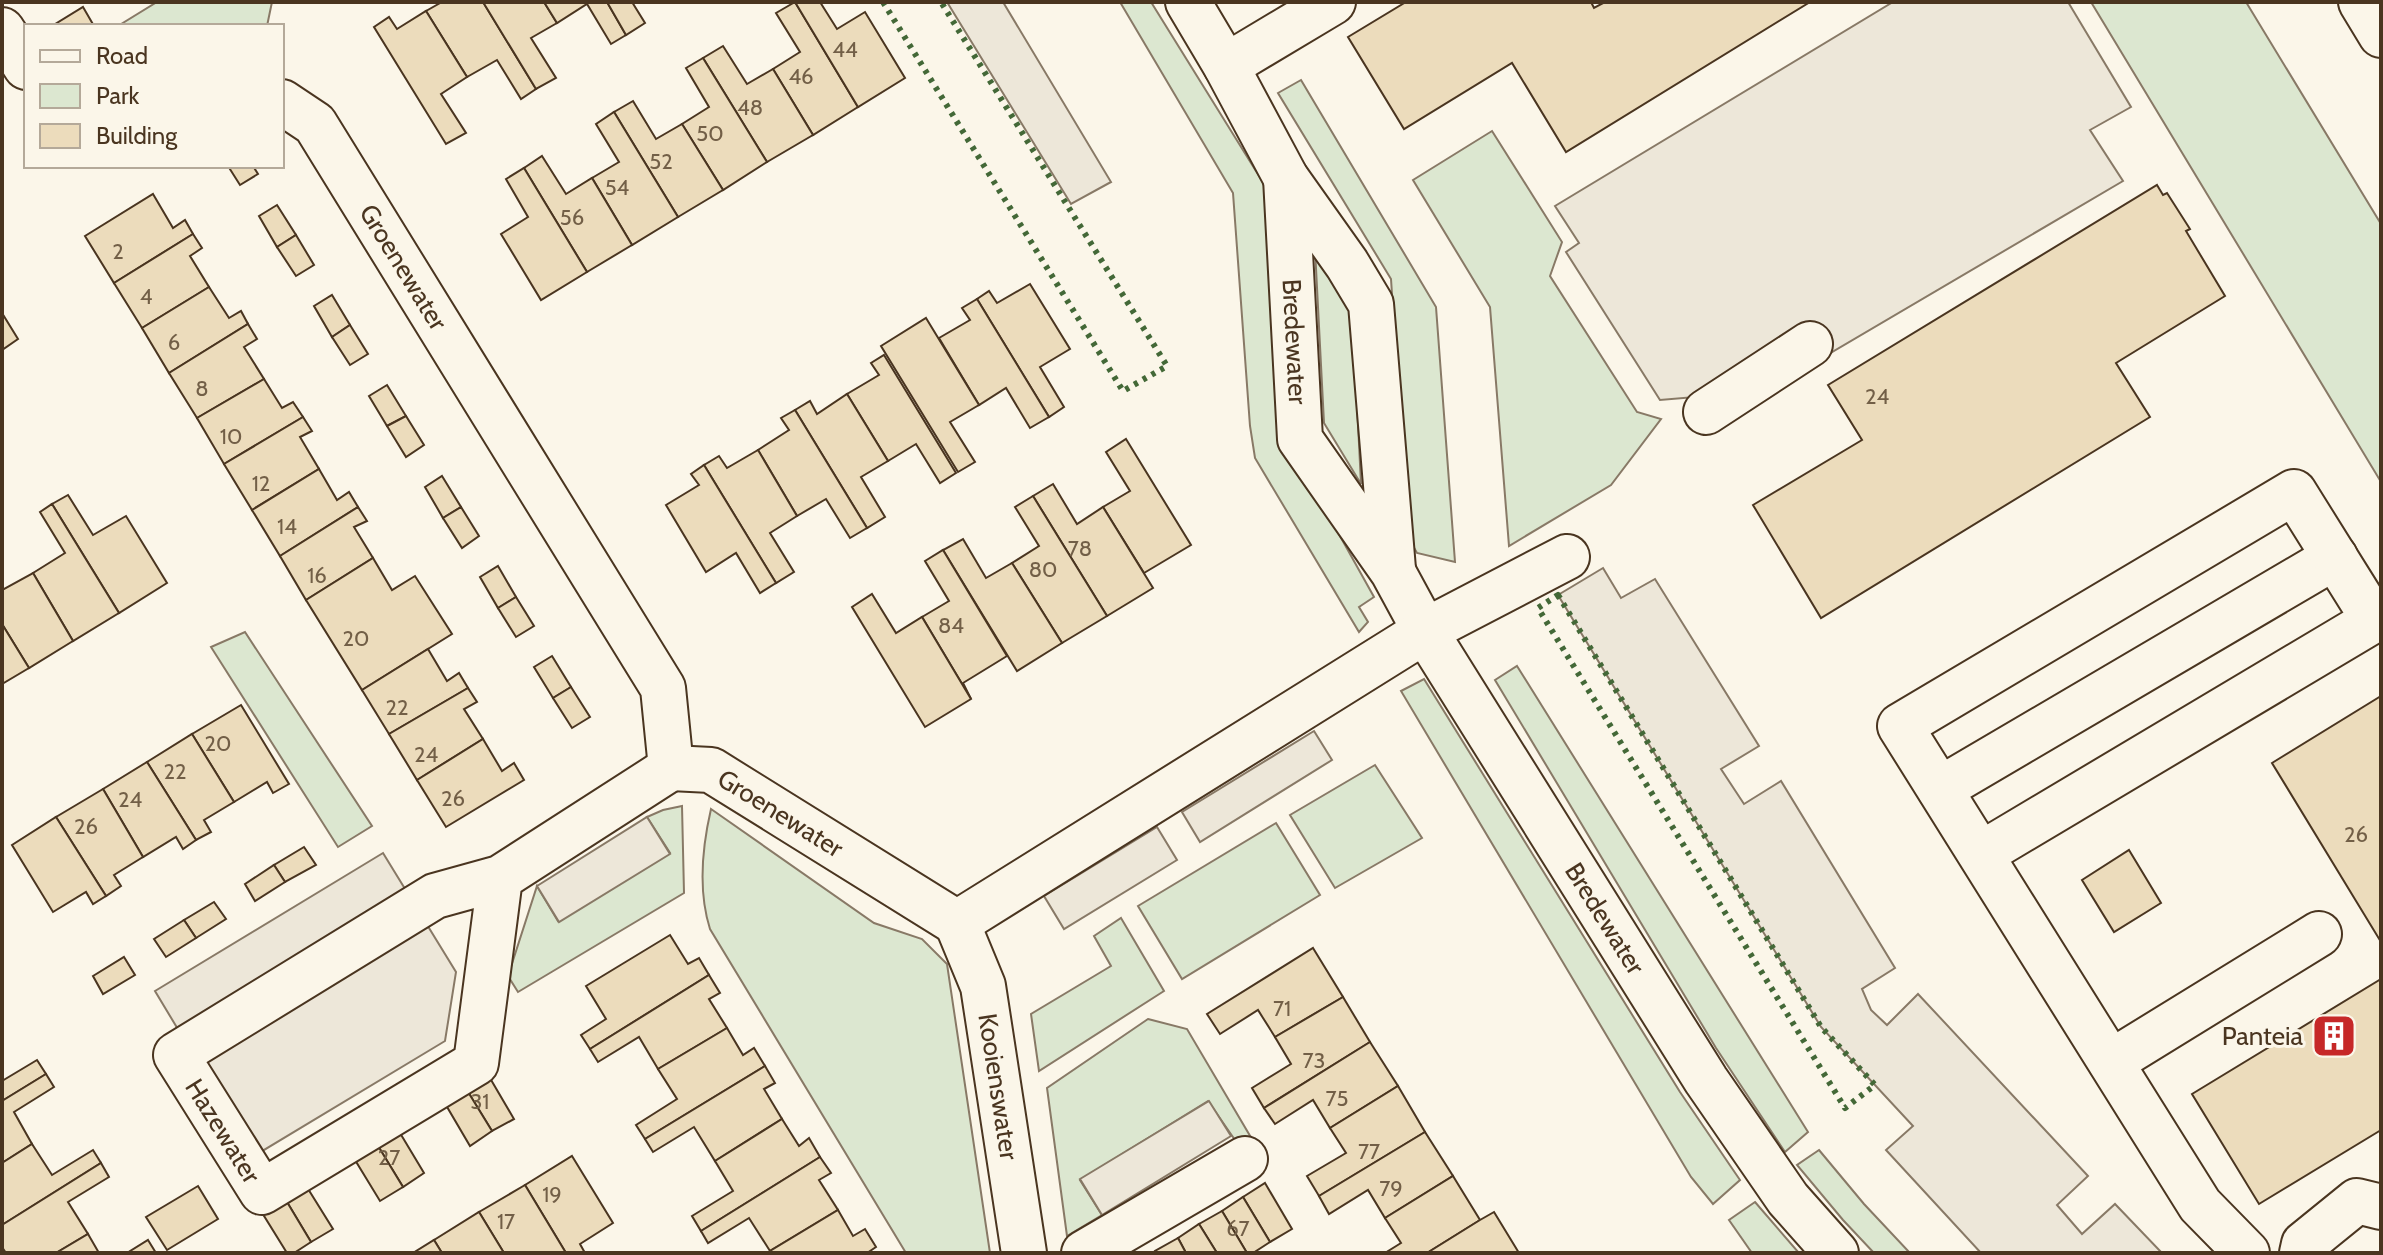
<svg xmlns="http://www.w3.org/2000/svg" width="2383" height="1255" viewBox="0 0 2383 1255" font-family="Cabin,sans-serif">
	<rect width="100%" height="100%" fill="#fbf6e9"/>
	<g fill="#dce7d0" stroke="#887966" stroke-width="2">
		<path d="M 157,2 L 272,2 L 267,26 L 118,26 Z"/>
		<path d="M 1120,2 L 1151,2 L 1269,192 L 1287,441 L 1374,597 L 1359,607 L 1368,622 L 1359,632 L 1255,458 L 1250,426 L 1233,193 Z"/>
		<path d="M 2091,2 L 2246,2 L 2381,224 L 2381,482 Z"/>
		<path d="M 1301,80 L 1436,307 L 1455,562 L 1417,553 L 1408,537 L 1391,279 L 1278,93 Z"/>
		<path d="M 1492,131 L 1562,242 L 1550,276 L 1637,412 L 1661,419 L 1611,485 L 1509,546 L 1490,307 L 1413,180 Z"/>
		<path d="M 1315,249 L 1352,303 L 1361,484 L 1324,423 Z"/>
		<path d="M 245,632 L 372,826 L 338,847 L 211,647 Z"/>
		<path d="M 1517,666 L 1808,1132 L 1785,1152 L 1716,1048 L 1495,680 Z"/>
		<path d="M 1424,679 L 1680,1092 L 1740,1180 L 1713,1204 L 1691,1177 L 1401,691 Z"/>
		<path d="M 1375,765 L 1422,838 L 1335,888 L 1290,815 Z"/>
		<path d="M 682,806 L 684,893 L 518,992 L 508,976 L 537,886 L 558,921 L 670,853 L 647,817 L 663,810 Z"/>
		<path d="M 711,809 L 874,923 L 922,939 L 947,964 L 990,1253 L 906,1253 L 710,929 C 698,891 702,848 711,809 Z"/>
		<path d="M 1276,823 L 1320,895 L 1182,979 L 1138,906 Z"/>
		<path d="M 1121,918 L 1164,991 L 1039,1071 L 1031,1014 L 1111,966 L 1094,936 Z"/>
		<path d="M 1148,1019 L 1187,1029 L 1256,1146 L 1244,1153 L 1208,1101 L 1080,1180 L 1102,1215 L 1067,1236 L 1047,1088 Z"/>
		<path d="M 1819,1150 L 1864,1204 L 1910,1253 L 1874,1253 L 1843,1220 L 1797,1165 Z"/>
		<path d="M 1755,1202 L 1799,1253 L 1752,1253 L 1729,1220 Z"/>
	</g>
	<g fill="#ede7d9" stroke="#887966" stroke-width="2">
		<path d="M 947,2 L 1003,2 L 1111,182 L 1071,204 Z"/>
		<path d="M 1893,2 L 2068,2 L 2131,107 L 2090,130 L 2123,181 L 1766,391 L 1660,400 L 1566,252 L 1579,243 L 1555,206 Z"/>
		<path d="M 1603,568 L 1621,598 L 1655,579 L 1759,746 L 1721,769 L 1744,804 L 1781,781 L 1895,968 L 1862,989 L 1871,1010 L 1887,1025 L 1918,994 L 2088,1176 L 2057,1205 L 2082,1234 L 2115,1204 L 2162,1253 L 1981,1253 L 1886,1150 L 1913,1126 L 1821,1027 L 1558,595 Z"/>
		<path d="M 1314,731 L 1332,760 L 1200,842 L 1182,812 Z"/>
		<path d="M 647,817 L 670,854 L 559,922 L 537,886 Z"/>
		<path d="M 1157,827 L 1177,860 L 1064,929 L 1044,896 Z"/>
		<path d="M 383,853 L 456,972 L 445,1041 L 254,1156 L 155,991 Z"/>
		<path d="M 1209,1101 L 1231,1136 L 1102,1215 L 1080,1179 Z"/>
	</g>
	<g fill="#ecdcbc" stroke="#4a3520" stroke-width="2">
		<path d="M 442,2 L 483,2 L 536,89 L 521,99 L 497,60 L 467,77 L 426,11 Z"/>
		<path d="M 483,2 L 544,2 L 557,23 L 531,38 L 556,78 L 536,89 Z"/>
		<path d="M 544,2 L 607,2 L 626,35 L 611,44 L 587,4 L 557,23 Z"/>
		<path d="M 607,2 L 632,2 L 645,23 L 626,35 Z"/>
		<path d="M 795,2 L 858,107 L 813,135 L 773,69 L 800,52 L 776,13 Z"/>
		<path d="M 795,2 L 820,2 L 837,29 L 865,12 L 905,78 L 858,107 Z"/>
		<path d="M 1406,2 L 1591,2 L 1594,8 L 1605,2 L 1810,2 L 1566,152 L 1512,63 L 1404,129 L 1348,37 Z"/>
		<path d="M 83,7 L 94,26 L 52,26 Z"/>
		<path d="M 426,11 L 467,77 L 441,94 L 466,133 L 446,144 L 374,27 L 389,17 L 397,29 Z"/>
		<path d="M 723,46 L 747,84 L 773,69 L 813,135 L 767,162 L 703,58 Z"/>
		<path d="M 703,58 L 767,162 L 723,190 L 682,124 L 709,107 L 686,68 Z"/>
		<path d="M 633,101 L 656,139 L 682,124 L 723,190 L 678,217 L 614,112 Z"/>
		<path d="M 614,112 L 678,217 L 632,245 L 592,178 L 619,162 L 596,124 Z"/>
		<path d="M 542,156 L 566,194 L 592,178 L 632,245 L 587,272 L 524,168 Z"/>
		<path d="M 228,166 L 253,166 L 258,174 L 240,185 Z"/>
		<path d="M 524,168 L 587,272 L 541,300 L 501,234 L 528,217 L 506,179 Z"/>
		<path d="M 2157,185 L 2163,195 L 2167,193 L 2190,229 L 2186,231 L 2225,296 L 2116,363 L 2150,417 L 1821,618 L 1753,505 L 1862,440 L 1828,385 Z"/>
		<path d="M 153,194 L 173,228 L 185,220 L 193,234 L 114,283 L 85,236 Z"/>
		<path d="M 277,205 L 296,235 L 277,247 L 259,216 Z"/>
		<path d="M 193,234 L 202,248 L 190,256 L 209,287 L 142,328 L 114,283 Z"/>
		<path d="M 296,235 L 314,265 L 296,276 L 277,247 Z"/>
		<path d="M 1030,284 L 1070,349 L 1040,367 L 1064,407 L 1049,417 L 977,299 L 989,291 L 997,303 Z"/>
		<path d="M 209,287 L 229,318 L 241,311 L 248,324 L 169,373 L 142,328 Z"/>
		<path d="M 332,295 L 350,325 L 332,337 L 314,306 Z"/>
		<path d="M 977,299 L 1049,417 L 1030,428 L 1006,388 L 979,405 L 939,338 L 970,320 L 962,308 Z"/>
		<path d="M 2,313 L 18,339 L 2,350 Z"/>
		<path d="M 926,318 L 979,405 L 950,422 L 975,462 L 958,472 L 881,346 Z"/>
		<path d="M 248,324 L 257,339 L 244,347 L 264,379 L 197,418 L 169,373 Z"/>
		<path d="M 350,325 L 368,354 L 350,365 L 332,337 Z"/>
		<path d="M 884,355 L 956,473 L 940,483 L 916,444 L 888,461 L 847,394 L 879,375 L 871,363 Z"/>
		<path d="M 264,379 L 282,408 L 293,402 L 303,417 L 224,464 L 197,418 Z"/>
		<path d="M 387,385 L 406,416 L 387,426 L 369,396 Z"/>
		<path d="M 847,394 L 888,461 L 861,477 L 885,517 L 867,528 L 795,410 L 810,401 L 817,414 Z"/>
		<path d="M 795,410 L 867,528 L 850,538 L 826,499 L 797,516 L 758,450 L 789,430 L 781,418 Z"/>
		<path d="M 406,416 L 424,445 L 406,457 L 387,426 Z"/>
		<path d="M 303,417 L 312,431 L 300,437 L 319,469 L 252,510 L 224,464 Z"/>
		<path d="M 1126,439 L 1191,545 L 1144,573 L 1103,507 L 1130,491 L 1106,452 Z"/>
		<path d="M 758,450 L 797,516 L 770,533 L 794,572 L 776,583 L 704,465 L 719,456 L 727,468 Z"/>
		<path d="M 704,465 L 776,583 L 760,593 L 736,553 L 706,572 L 666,505 L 699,485 L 691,474 Z"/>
		<path d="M 319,469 L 337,500 L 349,492 L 358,507 L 280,556 L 252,510 Z"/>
		<path d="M 442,476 L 461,507 L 443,518 L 425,487 Z"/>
		<path d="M 1053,484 L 1077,524 L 1103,507 L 1153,588 L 1107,616 L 1033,496 Z"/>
		<path d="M 68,495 L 93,535 L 126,516 L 167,583 L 119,613 L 52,504 Z"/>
		<path d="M 1033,496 L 1107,616 L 1062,643 L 1012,563 L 1039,546 L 1015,507 Z"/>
		<path d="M 52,504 L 119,613 L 73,641 L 33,573 L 65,553 L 40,512 Z"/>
		<path d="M 358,507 L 367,521 L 354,527 L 373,558 L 306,600 L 280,556 Z"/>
		<path d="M 461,507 L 479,536 L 462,548 L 443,518 Z"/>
		<path d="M 963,539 L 986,578 L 1012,563 L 1062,643 L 1017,671 L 943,550 Z"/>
		<path d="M 943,550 L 1007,656 L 963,683 L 971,699 L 922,617 L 949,601 L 925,561 Z"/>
		<path d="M 373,558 L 392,590 L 415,576 L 452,634 L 362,690 L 306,600 Z"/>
		<path d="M 498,566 L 516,597 L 498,608 L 480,577 Z"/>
		<path d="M 33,573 L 73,641 L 29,668 L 2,624 L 2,590 Z"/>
		<path d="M 872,594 L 896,633 L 922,617 L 971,699 L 925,727 L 852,607 Z"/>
		<path d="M 516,597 L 534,626 L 516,637 L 498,608 Z"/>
		<path d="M 2,624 L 29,668 L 2,684 Z"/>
		<path d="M 428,649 L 447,681 L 459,673 L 468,688 L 389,734 L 362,690 Z"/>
		<path d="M 552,656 L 571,687 L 553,698 L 534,667 Z"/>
		<path d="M 571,687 L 590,717 L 572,728 L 553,698 Z"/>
		<path d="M 468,688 L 477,702 L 464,709 L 483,739 L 417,780 L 389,734 Z"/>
		<path d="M 2381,696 L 2381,942 L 2272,763 Z"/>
		<path d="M 241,705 L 289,784 L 273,793 L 267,782 L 234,802 L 192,734 Z"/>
		<path d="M 192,734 L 234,802 L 204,820 L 211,832 L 196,840 L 147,762 Z"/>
		<path d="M 483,739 L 502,771 L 514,763 L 524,780 L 446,827 L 417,780 Z"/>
		<path d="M 147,762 L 196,840 L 183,849 L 176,837 L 143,857 L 103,789 Z"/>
		<path d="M 103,789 L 143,857 L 114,875 L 121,886 L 106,896 L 56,817 Z"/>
		<path d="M 56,817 L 106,896 L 93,904 L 86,892 L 53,912 L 12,845 Z"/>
		<path d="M 304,847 L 316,865 L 285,882 L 274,865 Z"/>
		<path d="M 2129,850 L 2161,903 L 2114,932 L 2082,880 Z"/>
		<path d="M 274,865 L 285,882 L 255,901 L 245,884 Z"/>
		<path d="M 214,902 L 226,919 L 196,938 L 184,920 Z"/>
		<path d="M 184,920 L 196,938 L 166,957 L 154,939 Z"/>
		<path d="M 670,935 L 688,964 L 699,958 L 709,975 L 590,1049 L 581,1035 L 606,1019 L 586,986 Z"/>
		<path d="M 1313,948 L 1343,997 L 1275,1037 L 1258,1010 L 1220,1034 L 1207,1014 Z"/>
		<path d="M 124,957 L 135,975 L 103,994 L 93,976 Z"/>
		<path d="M 709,975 L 720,993 L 709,999 L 727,1028 L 658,1069 L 639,1037 L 598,1062 L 590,1049 Z"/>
		<path d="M 2381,979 L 2381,1130 L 2259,1204 L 2192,1094 Z"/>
		<path d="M 1343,997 L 1370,1042 L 1264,1108 L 1252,1088 L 1291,1064 L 1275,1037 Z"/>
		<path d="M 727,1028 L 743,1055 L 754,1048 L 765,1066 L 645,1139 L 636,1125 L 677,1099 L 658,1069 Z"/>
		<path d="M 1370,1042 L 1398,1086 L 1330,1128 L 1313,1100 L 1275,1124 L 1264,1108 Z"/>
		<path d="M 37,1060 L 46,1074 L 2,1101 L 2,1081 Z"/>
		<path d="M 765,1066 L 775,1083 L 764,1089 L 782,1119 L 715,1161 L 694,1127 L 653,1152 L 645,1139 Z"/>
		<path d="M 487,1073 L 514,1119 L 492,1131 L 465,1087 Z"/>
		<path d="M 46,1074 L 54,1087 L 14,1112 L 32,1144 L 2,1163 L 2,1101 Z"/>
		<path d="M 1398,1086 L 1425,1132 L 1319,1196 L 1307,1176 L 1346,1153 L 1330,1128 Z"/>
		<path d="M 465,1087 L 492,1131 L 470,1146 L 443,1100 Z"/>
		<path d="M 782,1119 L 799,1146 L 809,1138 L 820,1157 L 701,1231 L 692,1216 L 733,1191 L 715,1161 Z"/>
		<path d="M 397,1128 L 424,1173 L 403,1187 L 375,1141 Z"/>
		<path d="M 1425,1132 L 1453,1176 L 1385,1218 L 1368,1190 L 1329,1214 L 1319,1196 Z"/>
		<path d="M 375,1141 L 403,1187 L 380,1201 L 352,1155 Z"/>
		<path d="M 32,1144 L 52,1175 L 93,1150 L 101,1163 L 2,1225 L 2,1163 Z"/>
		<path d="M 572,1156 L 613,1223 L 580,1244 L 585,1253 L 566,1253 L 525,1185 Z"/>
		<path d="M 820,1157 L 831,1173 L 819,1180 L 838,1210 L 770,1251 L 749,1218 L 708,1243 L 701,1231 Z"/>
		<path d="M 101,1163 L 109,1177 L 68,1202 L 88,1234 L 56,1253 L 6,1253 L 2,1247 L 2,1225 Z"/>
		<path d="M 1453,1176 L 1480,1220 L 1427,1253 L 1385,1253 L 1401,1243 L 1385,1218 Z"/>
		<path d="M 1265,1183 L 1292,1229 L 1270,1242 L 1243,1197 Z"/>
		<path d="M 305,1184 L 333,1229 L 311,1242 L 284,1197 Z"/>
		<path d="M 525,1185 L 566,1253 L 504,1253 L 479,1212 Z"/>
		<path d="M 198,1186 L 218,1219 L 167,1250 L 146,1217 Z"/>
		<path d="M 284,1197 L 311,1242 L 294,1253 L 287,1253 L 261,1211 Z"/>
		<path d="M 1243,1197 L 1270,1242 L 1253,1253 L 1247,1253 L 1222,1211 Z"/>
		<path d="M 838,1210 L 853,1236 L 865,1229 L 876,1247 L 867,1253 L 771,1253 L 770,1251 Z"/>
		<path d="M 1222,1211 L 1247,1253 L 1217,1253 L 1199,1224 Z"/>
		<path d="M 479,1212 L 504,1253 L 442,1253 L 434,1240 Z"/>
		<path d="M 1494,1212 L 1519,1253 L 1427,1253 L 1480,1220 Z"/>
		<path d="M 1199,1224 L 1217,1253 L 1186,1253 L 1178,1238 Z"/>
		<path d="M 88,1234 L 99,1253 L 56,1253 Z"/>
		<path d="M 1178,1238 L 1186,1253 L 1156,1253 L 1155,1251 Z"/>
		<path d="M 148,1240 L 156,1253 L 127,1253 Z"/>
		<path d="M 434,1240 L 442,1253 L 413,1253 Z"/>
	</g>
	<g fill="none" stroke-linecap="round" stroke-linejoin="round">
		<g stroke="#4a3520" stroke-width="48">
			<g id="minor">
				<path d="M 1188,2 L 1226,66 L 1286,178 L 1347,264 L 1371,304 L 1393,569"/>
				<path d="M 2,30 L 26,67"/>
				<path d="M 1226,66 L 1333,2"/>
				<path id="s1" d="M 282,102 L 315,124 L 663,688 L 671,768"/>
				<path id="s2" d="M 1286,178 L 1300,439 L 1393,572 L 1425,631 L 1706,1080 L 1788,1199 L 1836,1253"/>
				<path d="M 1706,412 L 1810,344"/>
				<path id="s3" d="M 671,768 L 711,770 L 957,923"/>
				<path d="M 1940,789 L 2335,557"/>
				<path d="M 1981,854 L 2374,620 L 2294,492 L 1900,726 L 2200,1205 L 2247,1253"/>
				<path d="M 500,878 L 476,1063 L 262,1192 L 176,1055 L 435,896 L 500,878 L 671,768"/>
				<path d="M 957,923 L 1425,631 L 1567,557"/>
				<path id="s4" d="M 957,923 L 983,986 L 1024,1253"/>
				<path d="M 2111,1062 L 2319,934"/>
				<path d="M 1084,1253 L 1245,1159"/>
				<path d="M 2302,1253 L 2304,1244 L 2357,1201 L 2381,1207"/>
			</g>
		</g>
		<g stroke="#4a3520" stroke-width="48">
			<path id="major" d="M 2361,2 L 2381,35"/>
		</g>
		<use href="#minor" stroke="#fbf6e9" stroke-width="44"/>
		<use href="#major" stroke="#fbf6e9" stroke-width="44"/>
		<g stroke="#436837" stroke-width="6" stroke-dasharray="4 6" stroke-linecap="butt">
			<path d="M 883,2 L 1123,391 L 1167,366 L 941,2"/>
			<path d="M 1558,595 L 1821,1027 L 1875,1085 L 1845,1108 L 1538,608 Z"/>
		</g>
	</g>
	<defs>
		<g id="building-square" transform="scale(2.3)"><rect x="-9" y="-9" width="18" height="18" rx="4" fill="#c62828" stroke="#fbf6e9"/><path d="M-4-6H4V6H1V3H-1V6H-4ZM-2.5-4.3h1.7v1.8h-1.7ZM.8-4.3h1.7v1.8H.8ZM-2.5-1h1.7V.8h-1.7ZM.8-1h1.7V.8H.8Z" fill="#fff"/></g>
	</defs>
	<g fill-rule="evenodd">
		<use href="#building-square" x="2334" y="1036"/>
	</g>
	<g text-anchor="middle" stroke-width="6" stroke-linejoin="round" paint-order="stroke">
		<g font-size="22" fill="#725f47">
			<text x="845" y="57">44</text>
			<text x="801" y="84">46</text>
			<text x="750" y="115">48</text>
			<text x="710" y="141">50</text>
			<text x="661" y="169">52</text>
			<text x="617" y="195">54</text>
			<text x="572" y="225">56</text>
			<text x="118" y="259">2</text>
			<text x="146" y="304">4</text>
			<text x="174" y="350">6</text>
			<text x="202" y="396">8</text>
			<text x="1877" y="404">24</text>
			<text x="231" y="444">10</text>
			<text x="261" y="491">12</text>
			<text x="287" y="534">14</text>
			<text x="1080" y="556">78</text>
			<text x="1043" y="577">80</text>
			<text x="317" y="583">16</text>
			<text x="951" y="633">84</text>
			<text x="356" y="646">20</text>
			<text x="397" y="715">22</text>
			<text x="218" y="751">20</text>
			<text x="426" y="762">24</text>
			<text x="175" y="779">22</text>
			<text x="453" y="806">26</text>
			<text x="130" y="807">24</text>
			<text x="86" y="834">26</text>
			<text x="2356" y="842">26</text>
			<text x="1282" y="1016">71</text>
			<text x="1314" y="1068">73</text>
			<text x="1337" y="1106">75</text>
			<text x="480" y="1109">31</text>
			<text x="1369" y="1159">77</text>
			<text x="389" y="1165">27</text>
			<text x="1391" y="1196">79</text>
			<text x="552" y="1202">19</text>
			<text x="506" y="1229">17</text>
			<text x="1238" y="1236">67</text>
		</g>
		<g font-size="26" fill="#4a3520" stroke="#fbf6e9">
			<text dy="9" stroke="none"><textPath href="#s1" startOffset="208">Groenewater</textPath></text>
			<text dy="9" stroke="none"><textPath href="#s2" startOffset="164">Bredewater</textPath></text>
			<text dy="9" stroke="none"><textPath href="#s3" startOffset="122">Groenewater</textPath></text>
			<text dy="9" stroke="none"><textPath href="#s2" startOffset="830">Bredewater</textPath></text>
			<text dy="9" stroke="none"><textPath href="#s4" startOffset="170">Kooienswater</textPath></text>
			<text transform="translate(223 1131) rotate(58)" y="9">Hazewater</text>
		</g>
		<g font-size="26" fill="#4a3520" stroke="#fbf6e9" text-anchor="end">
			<text x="2303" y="1045">Panteia</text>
		</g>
	</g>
	<rect width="2383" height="1255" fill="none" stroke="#4a3520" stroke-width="8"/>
	<rect x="24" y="24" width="260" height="144" fill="#fbf6e9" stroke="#b4a999" stroke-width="2"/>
	<rect x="40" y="50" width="40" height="12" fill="#fbf6e9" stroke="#b4a999" stroke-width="2"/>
	<text x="96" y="64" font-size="24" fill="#4a3520">Road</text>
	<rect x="40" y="84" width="40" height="24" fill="#dce7d0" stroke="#b4a999" stroke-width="2"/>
	<text x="96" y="104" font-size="24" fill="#4a3520">Park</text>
	<rect x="40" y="124" width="40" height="24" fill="#ecdcbc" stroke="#b4a999" stroke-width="2"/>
	<text x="96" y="144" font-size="24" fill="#4a3520">Building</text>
</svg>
